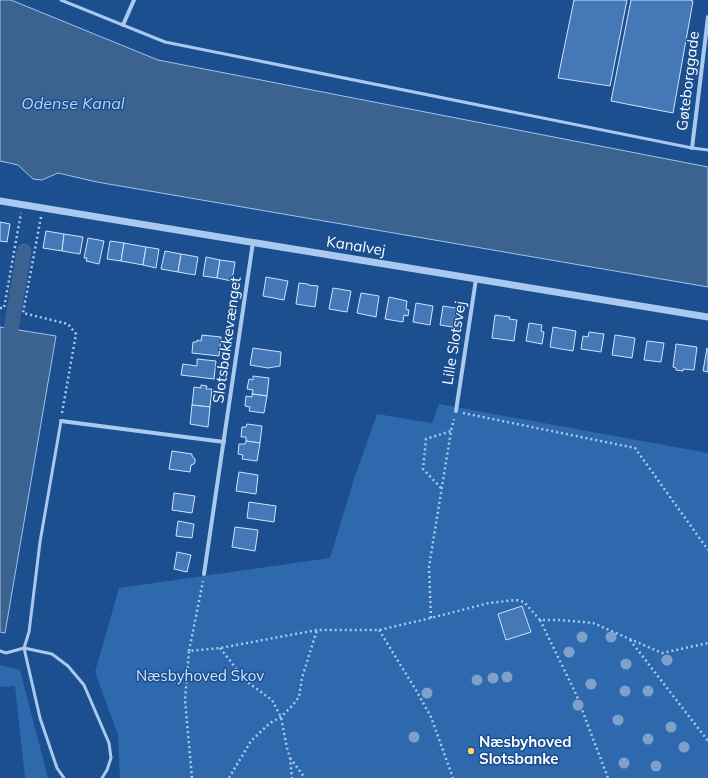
<svg xmlns="http://www.w3.org/2000/svg" width="708" height="778" viewBox="0 0 708 778" font-family="Mulish,sans-serif">
	<rect width="100%" height="100%" fill="#1b4f8f"/>
	<g fill="#2e69ad">
		<path d="M 439,404 L 708,453 L 708,778 L 120,778 L 118,735 L 95,672 L 119,588 L 330,558 L 354,479 L 377,414 L 432,423 Z"/>
		<path d="M 0,665 L 20,670 L 48,778 L 25,778 L 15,686 L 0,687 Z"/>
	</g>
	<g fill="#3c6290" stroke="#9cc4f0">
		<path d="M 0,0 L 11,0 L 158,60 L 708,167 L 708,287 L 97,182 L 58,173 L 42,180 L 33,179 L 18,165 L 0,161 Z"/>
		<path d="M 0,327 L 56,336 L 5,633 L 0,632 Z"/>
	</g>
	<g fill="none" stroke-linecap="round" stroke-linejoin="round">
		<path stroke="#3c6290" stroke-width="15" d="M 11,329 L 24,251"/>
	</g>
	<g fill="#4478b7" stroke="#cfe3fa">
		<path d="M 574,0 L 627,0 L 610,86 L 558,78 Z"/>
		<path d="M 631,0 L 690,0 L 693,1 L 673,113 L 611,101 Z"/>
		<path d="M 0,222 L 10,224 L 7,242 L 0,241 Z"/>
		<path d="M 46,231 L 64,234 L 62,251 L 43,248 Z"/>
		<path d="M 64,234 L 83,237 L 80,254 L 62,251 Z"/>
		<path d="M 88,238 L 104,241 L 99,264 L 86,261 L 87,258 L 84,258 Z"/>
		<path d="M 110,241 L 124,243 L 121,261 L 107,259 Z"/>
		<path d="M 124,243 L 146,247 L 143,265 L 121,261 Z"/>
		<path d="M 146,247 L 159,249 L 156,268 L 143,265 Z"/>
		<path d="M 165,251 L 181,254 L 178,272 L 161,269 Z"/>
		<path d="M 181,254 L 198,257 L 195,275 L 178,272 Z"/>
		<path d="M 206,257 L 220,260 L 217,278 L 203,276 Z"/>
		<path d="M 220,260 L 235,262 L 232,281 L 217,278 Z"/>
		<path d="M 266,277 L 288,281 L 284,300 L 263,296 Z"/>
		<path d="M 299,283 L 308,284 L 308,285 L 318,286 L 315,307 L 296,304 Z"/>
		<path d="M 333,288 L 351,291 L 347,312 L 329,309 Z"/>
		<path d="M 361,293 L 379,296 L 376,317 L 357,313 Z"/>
		<path d="M 389,297 L 407,301 L 406,309 L 409,310 L 408,316 L 404,315 L 403,322 L 385,319 Z"/>
		<path d="M 416,303 L 433,306 L 430,325 L 413,322 Z"/>
		<path d="M 443,306 L 462,309 L 459,328 L 440,325 Z"/>
		<path d="M 495,315 L 510,317 L 509,319 L 517,320 L 514,341 L 492,338 Z"/>
		<path d="M 529,323 L 542,325 L 541,331 L 544,332 L 542,344 L 526,341 Z"/>
		<path d="M 553,327 L 576,331 L 573,351 L 550,347 Z"/>
		<path d="M 589,332 L 604,334 L 601,352 L 581,349 L 583,336 L 588,337 Z"/>
		<path d="M 202,335 L 221,337 L 219,356 L 192,353 L 193,342 L 197,342 L 197,340 L 201,341 Z"/>
		<path d="M 615,335 L 635,338 L 632,358 L 612,355 Z"/>
		<path d="M 647,341 L 664,343 L 661,362 L 644,360 Z"/>
		<path d="M 676,344 L 697,347 L 694,370 L 683,369 L 683,371 L 676,370 L 676,368 L 673,367 Z"/>
		<path d="M 253,348 L 281,352 L 280,366 L 268,368 L 250,365 Z"/>
		<path d="M 707,348 L 708,349 L 708,372 L 703,371 Z"/>
		<path d="M 197,359 L 216,361 L 214,379 L 181,375 L 183,364 L 197,366 Z"/>
		<path d="M 253,376 L 269,378 L 267,396 L 252,394 L 253,390 L 247,389 L 249,379 L 253,380 Z"/>
		<path d="M 201,385 L 207,386 L 206,389 L 212,389 L 210,407 L 192,405 L 194,387 L 201,388 Z"/>
		<path d="M 252,394 L 267,396 L 264,413 L 249,411 L 250,407 L 245,406 L 246,396 L 252,397 Z"/>
		<path d="M 192,405 L 210,407 L 208,427 L 190,424 Z"/>
		<path d="M 247,424 L 262,426 L 260,443 L 246,441 L 246,437 L 241,437 L 242,427 L 246,427 Z"/>
		<path d="M 246,441 L 260,443 L 257,461 L 242,459 L 243,455 L 238,454 L 239,444 L 245,444 Z"/>
		<path d="M 172,451 L 192,454 L 192,456 L 195,459 L 195,462 L 194,464 L 191,465 L 190,472 L 169,469 Z"/>
		<path d="M 239,472 L 258,475 L 256,494 L 236,491 Z"/>
		<path d="M 174,493 L 195,496 L 192,513 L 172,510 Z"/>
		<path d="M 249,502 L 276,506 L 274,522 L 247,518 Z"/>
		<path d="M 178,521 L 194,524 L 192,538 L 176,536 Z"/>
		<path d="M 235,527 L 258,530 L 255,551 L 232,547 Z"/>
		<path d="M 177,552 L 191,555 L 187,572 L 174,569 Z"/>
		<path d="M 522,606 L 531,632 L 506,640 L 498,614 Z"/>
	</g>
	<g fill="none" stroke-linecap="round" stroke-linejoin="round">
		<g stroke="#a9c9ee" stroke-width="2.5" stroke-dasharray="2 3" stroke-linecap="butt">
			<path d="M 41,217 L 23,313 L 68,324 L 76,334 L 62,413"/>
			<path d="M 0,308 L 4,308 L 21,213"/>
			<path d="M 463,413 L 635,448 L 708,550"/>
			<path d="M 441,488 L 423,469 L 426,439 L 451,431"/>
			<path d="M 431,618 L 429,567 L 451,431 L 454,419"/>
			<path d="M 540,620 L 576,694 L 608,778"/>
			<path d="M 379,630 L 416,690 L 431,717 L 453,778"/>
			<path d="M 630,640 L 708,741"/>
			<path d="M 220,648 L 235,667 L 238,673 L 246,681 L 272,700 L 281,717 L 287,748 L 290,758 L 292,778"/>
			<path d="M 189,651 L 203,581"/>
			<path d="M 290,758 L 305,778"/>
			<path d="M 192,778 L 185,700 L 189,651 L 220,648 L 317,630 L 379,630 L 431,618 L 489,603 L 516,600 L 524,602 L 540,620 L 560,620 L 593,623 L 662,653 L 708,643"/>
			<path d="M 229,778 L 251,741 L 270,723 L 281,717 L 292,706 L 299,697 L 302,678 L 317,630"/>
		</g>
		<g stroke="#a9c9ee" stroke-width="3">
			<path d="M 61,0 L 165,42 L 692,148 L 708,150"/>
			<path d="M 0,651 L 6,653 L 24,648 L 29,632 L 40,542 L 61,421"/>
			<path d="M 64,778 L 57,768 L 40,718 L 24,648 L 52,654 L 68,666 L 84,685 L 109,743 L 111,758 L 107,770 L 102,778"/>
		</g>
		<g stroke="#a9c9ee" stroke-width="4">
			<path d="M 123,25 L 134,0"/>
			<path d="M 692,148 L 708,17"/>
			<path d="M 456,411 L 476,279"/>
			<path d="M 61,421 L 224,442"/>
			<path d="M 204,574 L 253,242"/>
		</g>
		<path stroke="#a9c9ee" stroke-width="7" d="M 0,201 C 236,239 472,279 708,317"/>
	</g>
	<g fill="#7ea0ca">
		<circle cx="582" cy="637" r="5.5"/>
		<circle cx="611" cy="637" r="5.5"/>
		<circle cx="569" cy="652" r="5.5"/>
		<circle cx="667" cy="660" r="5.5"/>
		<circle cx="626" cy="664" r="5.5"/>
		<circle cx="507" cy="677" r="5.5"/>
		<circle cx="493" cy="678" r="5.5"/>
		<circle cx="477" cy="680" r="5.5"/>
		<circle cx="591" cy="684" r="5.5"/>
		<circle cx="625" cy="691" r="5.5"/>
		<circle cx="648" cy="691" r="5.5"/>
		<circle cx="427" cy="693" r="5.5"/>
		<circle cx="578" cy="705" r="5.5"/>
		<circle cx="618" cy="720" r="5.5"/>
		<circle cx="671" cy="727" r="5.5"/>
		<circle cx="414" cy="737" r="5.5"/>
		<circle cx="648" cy="739" r="5.5"/>
		<circle cx="684" cy="747" r="5.5"/>
		<circle cx="624" cy="763" r="5.5"/>
		<circle cx="656" cy="766" r="5.5"/>
	</g>
	<circle fill="#ffd166" stroke="#1b4f8f" stroke-width="1.5" cx="471" cy="751" r="4"/>
	<g text-anchor="middle" stroke-width="3" stroke-linejoin="round" paint-order="stroke">
		<g font-size="15" fill="#fff" stroke="#1b4f8f">
			<text transform="translate(688 81) rotate(-83)" y="5">Gøteborggade</text>
			<text transform="translate(356 246) rotate(9)" y="5">Kanalvej</text>
			<text transform="translate(227 340) rotate(-82)" y="5">Slotsbakkevænget</text>
			<text transform="translate(454 343) rotate(-81)" y="5">Lille Slotsvej</text>
		</g>
		<g font-size="15" fill="#cfe3fa" stroke="#1b4f8f">
			<text x="200" y="681">Næsbyhoved Skov</text>
		</g>
		<g font-size="15" font-weight="bold" fill="#fff" stroke="#1b4f8f" text-anchor="start">
			<text x="479" y="747">Næsbyhoved<tspan x="479" dy="17">Slotsbanke</tspan></text>
		</g>
		<g font-size="16" font-style="italic" fill="#b5d3f5" stroke="#1b4f8f">
			<text x="73" y="109">Odense Kanal</text>
		</g>
	</g>
</svg>
